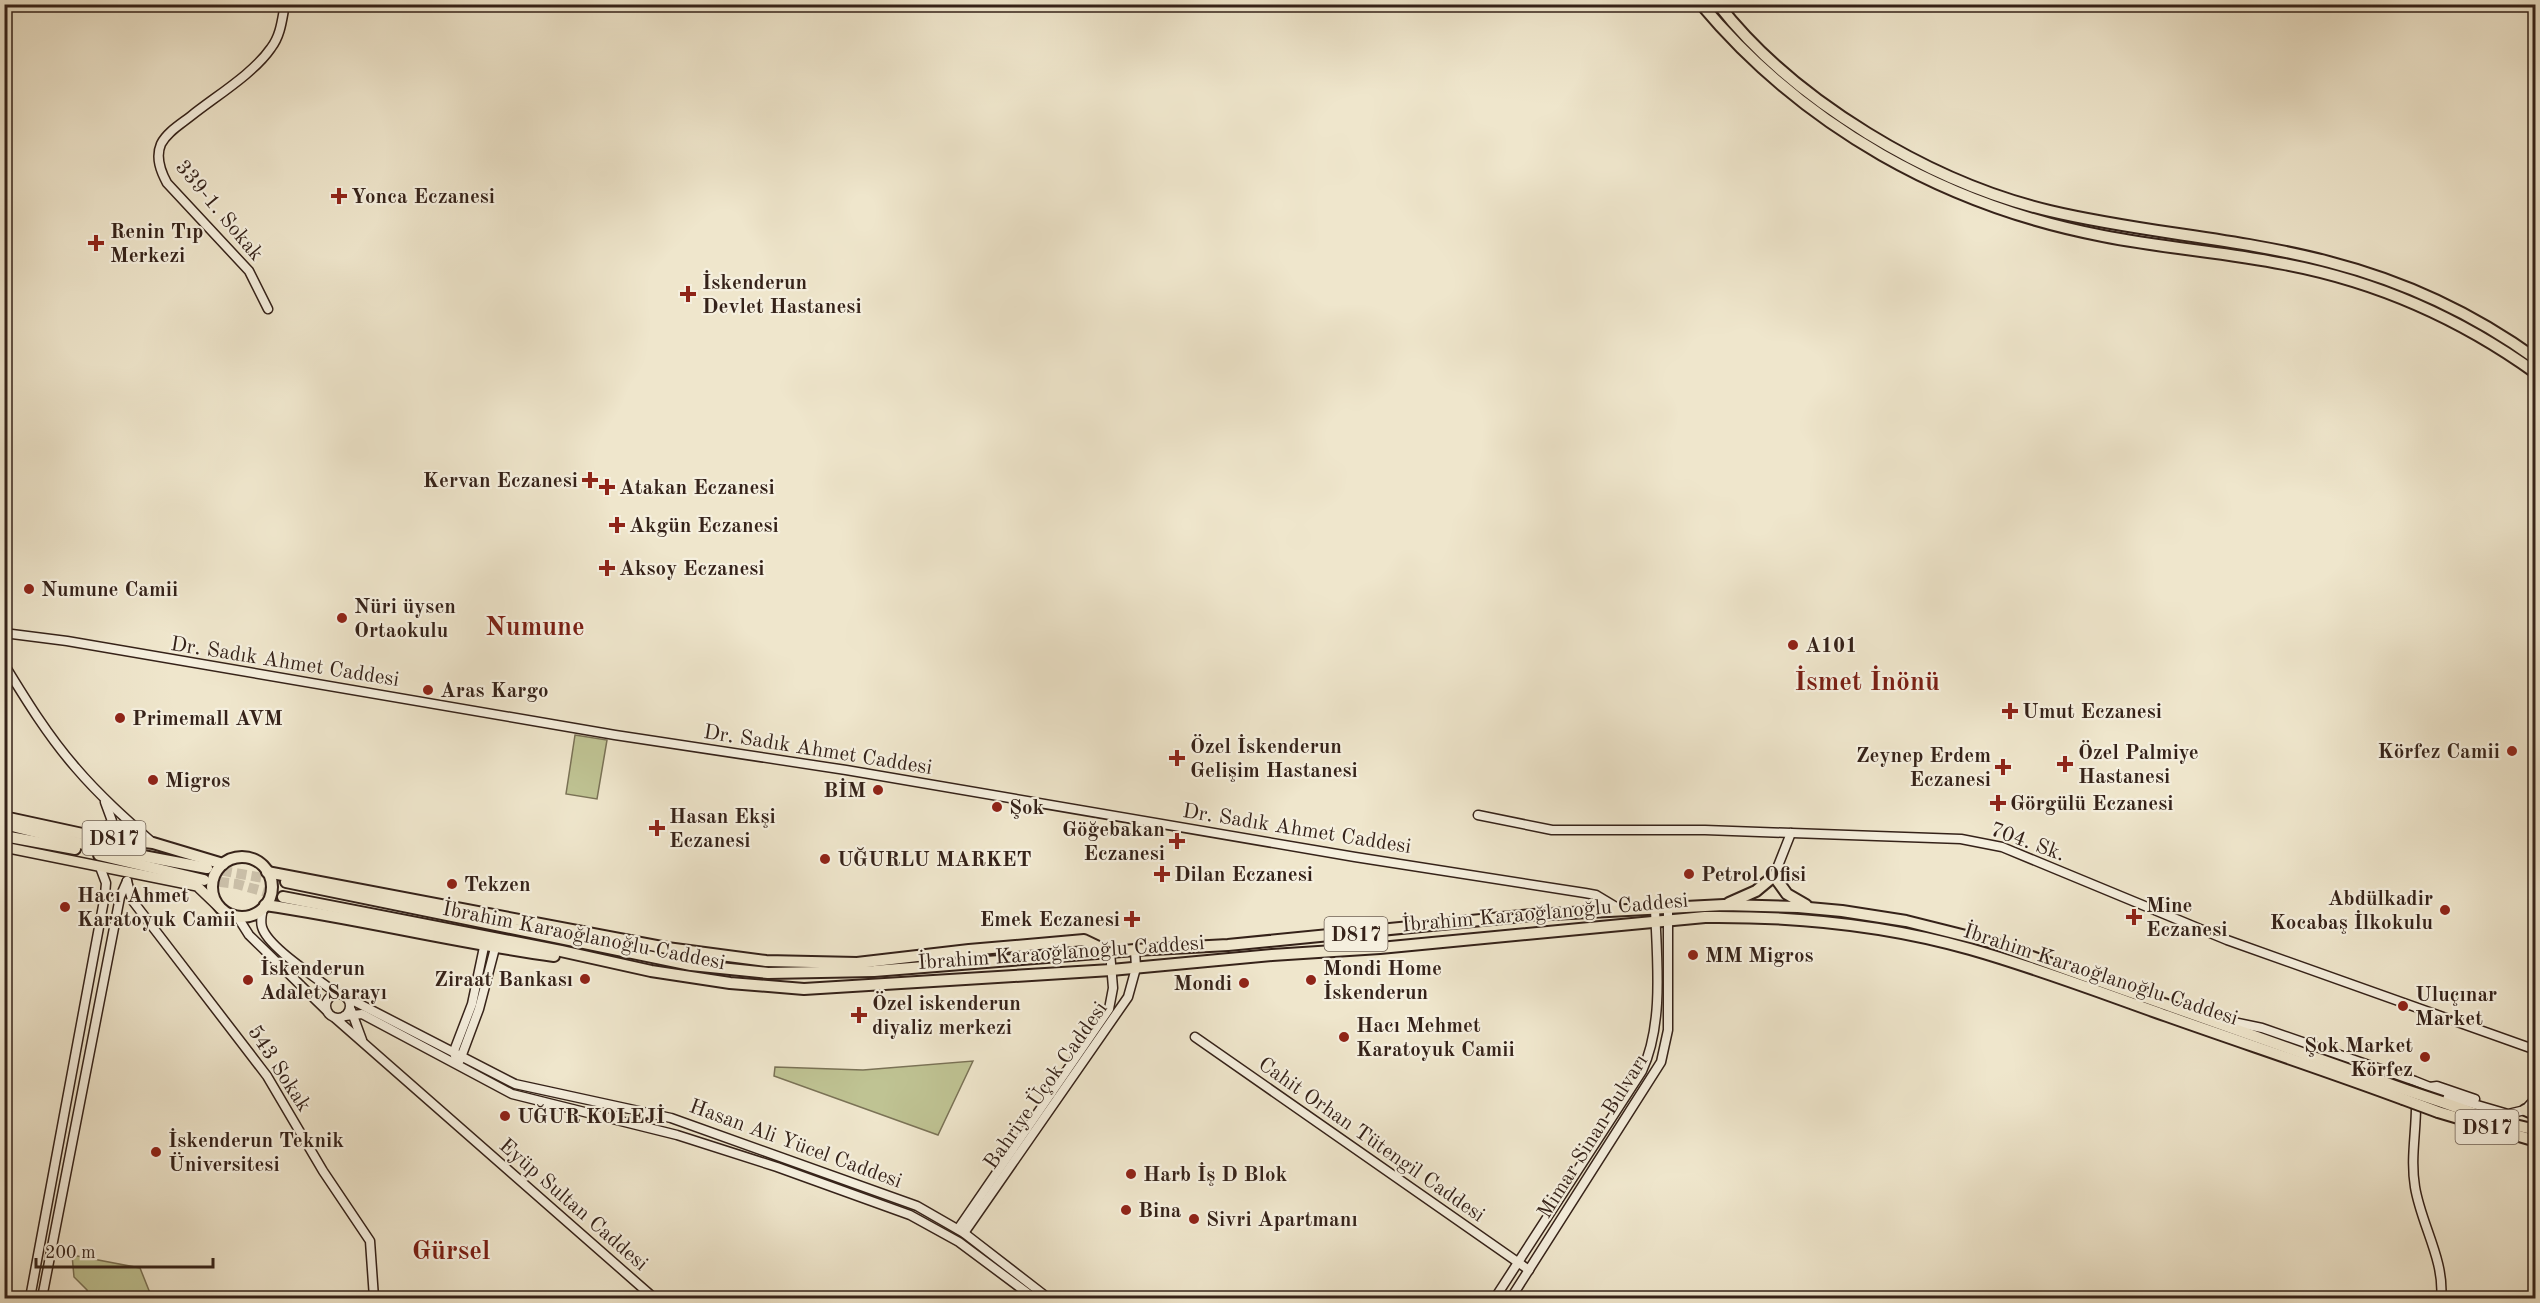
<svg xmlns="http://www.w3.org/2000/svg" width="2540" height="1303" viewBox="0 0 2540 1303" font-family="'Old Standard TT',serif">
	<rect width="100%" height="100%" fill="#efe6cc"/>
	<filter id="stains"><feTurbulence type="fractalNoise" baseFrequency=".00333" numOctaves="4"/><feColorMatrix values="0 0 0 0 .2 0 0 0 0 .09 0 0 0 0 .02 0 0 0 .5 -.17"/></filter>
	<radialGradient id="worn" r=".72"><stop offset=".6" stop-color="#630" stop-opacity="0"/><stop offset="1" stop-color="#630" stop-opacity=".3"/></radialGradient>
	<g fill="#bfc393" stroke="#7a7256" stroke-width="1.5">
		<path d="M 575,735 L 607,740 L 597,799 L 566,794 Z"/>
		<path d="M 973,1061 L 938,1135 L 774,1076 L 775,1067 L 863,1070 Z"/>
		<path d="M 72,1255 L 140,1268 L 152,1298 L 89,1298 L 87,1290 L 74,1277 Z"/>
	</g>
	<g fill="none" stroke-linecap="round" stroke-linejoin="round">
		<g stroke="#cabfa8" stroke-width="10" stroke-dasharray="10 5" stroke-linecap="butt">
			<path d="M 207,868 L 286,882"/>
			<path d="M 204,880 L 237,884 L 283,897"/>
		</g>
		<g stroke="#352219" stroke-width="11">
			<g id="secondary">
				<path d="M 268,309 L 249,271 L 167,183 C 161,172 155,158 161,144 C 167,132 181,124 191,116 C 216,96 253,74 271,48 C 281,35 282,19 285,4"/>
				<path d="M 4,633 L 67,641 L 615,735 L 846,770 L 1355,857 L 1585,893 L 1596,895 L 1621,910"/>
				<path d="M 4,664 C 26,700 48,736 76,768 C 99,795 126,819 153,843"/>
				<path d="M 1478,815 L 1552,830 L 1705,830 L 1961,839 L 2002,847 L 2227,940 L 2536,1050"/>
				<path d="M 93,834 L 104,830 L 112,821 L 105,802"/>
				<path d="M 1774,876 L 1791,833"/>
				<path d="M 127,881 L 132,900 L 267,1076 L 323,1171 L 370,1241 L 374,1298"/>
				<path d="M 263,908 C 262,914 260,921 262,927 C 268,948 319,979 337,994"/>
				<path d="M 237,916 L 249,935 L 326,1010"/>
				<circle cx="338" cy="1006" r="12"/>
				<path d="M 346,997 L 515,1084 L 671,1118 L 917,1206 L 964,1233 L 1048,1298"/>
				<path d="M 351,1010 L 362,1040"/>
				<path d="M 345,1016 L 362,1014 L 512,1094 L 677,1135 L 777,1167 L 910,1215 L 959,1242 L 1034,1298"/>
				<path d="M 2205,1016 L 2262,1028 L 2415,1081 L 2430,1087 L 2436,1093 L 2508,1114 L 2525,1110 L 2536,1098"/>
				<path d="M 335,1018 L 654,1298"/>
				<path d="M 1195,1037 L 1529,1270"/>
				<path d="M 455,1056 L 454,1051 L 472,1004 L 484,947"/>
				<path d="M 460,1060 L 479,1009 L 495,948"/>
				<path d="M 2430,1087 L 2437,1086 L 2475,1099"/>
				<path d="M 2416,1099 C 2417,1129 2410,1157 2415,1187 C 2421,1224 2445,1261 2441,1298"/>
				<path d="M 958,1229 L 1109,1009 L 1113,988 L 1110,952"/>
				<path d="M 964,1233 L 1128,997 L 1136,968 L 1135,950"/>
				<path d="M 30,1298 L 105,895 L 106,883 L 100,867"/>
				<path d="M 42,1298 L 120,897 L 127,881"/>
				<path d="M 1495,1298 L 1642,1071 C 1664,1024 1657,960 1655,909"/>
				<path d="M 1511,1298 L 1661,1062 L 1668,1030 L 1668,908"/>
			</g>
		</g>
		<g stroke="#352219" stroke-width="12">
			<path id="primary" d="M 4,847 L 197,886 L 220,908"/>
		</g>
		<g stroke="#352219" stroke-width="14">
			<g id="highway">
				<path d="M 1701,4 C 1804,127 1946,206 2103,236 C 2163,248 2224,252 2284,264 C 2375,281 2461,319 2536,373"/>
				<path d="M 1718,4 C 1793,101 1931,183 2050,211 C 2142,233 2238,238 2329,262 C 2403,281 2474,314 2536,359"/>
				<path d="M 4,817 L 87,835 L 153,843 L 223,864"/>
				<path d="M 4,824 L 95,847 L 207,868"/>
				<path d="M 4,836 L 75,849"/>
				<path d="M 99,855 L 204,880"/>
				<circle cx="242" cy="887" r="30"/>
				<path d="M 267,872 L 667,948 L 766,961 L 857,963 L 969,950 L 1084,940 L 1107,951"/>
				<path d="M 286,882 L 691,965 L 768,973 L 874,971 L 1135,950 L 1228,945 L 1532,915 L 1724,905 L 1798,907 L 1842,911 L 1906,921 L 1990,942 L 2406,1090"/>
				<path d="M 283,897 L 561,951 L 651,971 L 730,983 L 804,989 L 1111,970 L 1272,955 L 1380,948 L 1705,917 C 1792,916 1885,925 1970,949 C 2037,968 2102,993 2167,1016 C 2246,1044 2325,1070 2403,1099"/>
				<path d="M 1729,903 L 1756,891 L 1774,876 L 1787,894 L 1806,905"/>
				<path d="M 265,905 C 362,919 457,943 554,956"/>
				<path d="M 2442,1102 L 2490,1119 L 2536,1130"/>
				<path d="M 2525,1110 L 2536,1115"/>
				<path d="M 2438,1112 L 2536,1141"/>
			</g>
		</g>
		<use href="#secondary" stroke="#f5efde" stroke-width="8"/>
		<use href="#primary" stroke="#efe6cc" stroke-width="9"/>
		<use href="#highway" stroke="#efe6cc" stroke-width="10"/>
		<g stroke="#352219" stroke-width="14" stroke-linecap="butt">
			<g id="highway-bridge">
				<path d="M 2406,1090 L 2442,1102"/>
				<path d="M 2403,1099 L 2438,1112"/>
			</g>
		</g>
		<use href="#highway-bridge" stroke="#efe6cc" stroke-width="10"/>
	</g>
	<g fill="#8f2418" stroke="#f5efde" stroke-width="2">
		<path d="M336 187h6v6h6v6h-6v6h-6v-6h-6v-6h6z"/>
		<path d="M93 234h6v6h6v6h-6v6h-6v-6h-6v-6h6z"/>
		<path d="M685 285h6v6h6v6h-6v6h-6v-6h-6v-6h6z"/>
		<path d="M587 471h6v6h6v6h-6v6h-6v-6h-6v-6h6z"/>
		<path d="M604 478h6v6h6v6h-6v6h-6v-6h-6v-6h6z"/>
		<path d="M614 516h6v6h6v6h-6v6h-6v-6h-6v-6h6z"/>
		<path d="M604 559h6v6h6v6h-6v6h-6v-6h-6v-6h6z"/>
		<circle cx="29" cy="589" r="6"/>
		<circle cx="342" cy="618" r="6"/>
		<circle cx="1793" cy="645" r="6"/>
		<circle cx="428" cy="690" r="6"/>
		<path d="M2007 702h6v6h6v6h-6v6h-6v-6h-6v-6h6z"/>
		<circle cx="120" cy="718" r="6"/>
		<circle cx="2512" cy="751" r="6"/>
		<path d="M1174 749h6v6h6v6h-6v6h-6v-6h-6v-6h6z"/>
		<path d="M2062 755h6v6h6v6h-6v6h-6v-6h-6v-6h6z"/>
		<path d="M2000 758h6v6h6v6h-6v6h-6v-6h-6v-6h6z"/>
		<circle cx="153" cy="780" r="6"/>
		<circle cx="878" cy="790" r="6"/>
		<path d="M1995 794h6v6h6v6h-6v6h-6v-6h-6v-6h6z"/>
		<circle cx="997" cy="807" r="6"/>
		<path d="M654 819h6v6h6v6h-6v6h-6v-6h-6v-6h6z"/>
		<path d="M1174 832h6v6h6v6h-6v6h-6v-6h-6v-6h6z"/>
		<circle cx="825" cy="859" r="6"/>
		<path d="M1159 865h6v6h6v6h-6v6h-6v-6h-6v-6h6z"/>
		<circle cx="1689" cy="874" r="6"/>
		<circle cx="452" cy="884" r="6"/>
		<circle cx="65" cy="907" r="6"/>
		<circle cx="2445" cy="910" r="6"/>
		<path d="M2131 908h6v6h6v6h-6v6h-6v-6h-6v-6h6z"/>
		<path d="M1129 910h6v6h6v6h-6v6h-6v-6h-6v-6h6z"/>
		<circle cx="1693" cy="955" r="6"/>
		<circle cx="585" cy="979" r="6"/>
		<circle cx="248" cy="980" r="6"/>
		<circle cx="1311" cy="980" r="6"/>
		<circle cx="1244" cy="983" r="6"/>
		<circle cx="2403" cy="1006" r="6"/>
		<path d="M856 1006h6v6h6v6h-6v6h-6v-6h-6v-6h6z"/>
		<circle cx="1344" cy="1037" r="6"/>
		<circle cx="2425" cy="1057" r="6"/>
		<circle cx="505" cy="1116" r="6"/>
		<circle cx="156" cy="1152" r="6"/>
		<circle cx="1131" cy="1174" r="6"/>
		<circle cx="1126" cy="1210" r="6"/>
		<circle cx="1194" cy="1219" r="6"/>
	</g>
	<g text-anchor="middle" stroke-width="4.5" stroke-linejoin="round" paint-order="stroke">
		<g fill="#f5efde" stroke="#6f6054" stroke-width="1.5">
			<rect x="82.5" y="821" width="63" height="34" rx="4.5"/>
			<rect x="1324.5" y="917" width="63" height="34" rx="4.5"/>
			<rect x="2455.5" y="1110" width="63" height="34" rx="4.5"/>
		</g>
		<g font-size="20" font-weight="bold" fill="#352219">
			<text x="114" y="845">D817</text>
			<text x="1356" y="941">D817</text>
			<text x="2487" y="1134">D817</text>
		</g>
		<g font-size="21" font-weight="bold" fill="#352219" stroke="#f5efde" text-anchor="start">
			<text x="351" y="203">Yonca Eczanesi</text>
			<text x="110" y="238">Renin Tıp<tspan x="110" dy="24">Merkezi</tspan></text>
			<text x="702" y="289">İskenderun<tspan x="702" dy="24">Devlet Hastanesi</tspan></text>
			<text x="578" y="487" text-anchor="end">Kervan Eczanesi</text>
			<text x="619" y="494">Atakan Eczanesi</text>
			<text x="629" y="532">Akgün Eczanesi</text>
			<text x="619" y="575">Aksoy Eczanesi</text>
			<text x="41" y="596">Numune Camii</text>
			<text x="354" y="613">Nüri üysen<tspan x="354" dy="24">Ortaokulu</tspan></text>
			<text x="1805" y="652">A101</text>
			<text x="440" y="697">Aras Kargo</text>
			<text x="2022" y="718">Umut Eczanesi</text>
			<text x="132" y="725">Primemall AVM</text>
			<text x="1190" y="753">Özel İskenderun<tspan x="1190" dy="24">Gelişim Hastanesi</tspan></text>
			<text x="2500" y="758" text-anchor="end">Körfez Camii</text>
			<text x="2078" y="759">Özel Palmiye<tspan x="2078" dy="24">Hastanesi</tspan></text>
			<text x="1991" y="762" text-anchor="end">Zeynep Erdem<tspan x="1991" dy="24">Eczanesi</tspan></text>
			<text x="165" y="787">Migros</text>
			<text x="866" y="797" text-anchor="end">BİM</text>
			<text x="2010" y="810">Görgülü Eczanesi</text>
			<text x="1009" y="814">Şok</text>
			<text x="669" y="823">Hasan Ekşi<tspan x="669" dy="24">Eczanesi</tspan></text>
			<text x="1165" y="836" text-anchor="end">Göğebakan<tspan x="1165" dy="24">Eczanesi</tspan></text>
			<text x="837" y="866">UĞURLU MARKET</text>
			<text x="1174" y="881">Dilan Eczanesi</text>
			<text x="1701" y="881">Petrol Ofisi</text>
			<text x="464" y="891">Tekzen</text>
			<text x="77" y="902">Hacı Ahmet<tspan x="77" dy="24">Karatoyuk Camii</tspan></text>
			<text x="2433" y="905" text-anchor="end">Abdülkadir<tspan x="2433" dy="24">Kocabaş İlkokulu</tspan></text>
			<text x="2146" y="912">Mine<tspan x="2146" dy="24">Eczanesi</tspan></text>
			<text x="1120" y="926" text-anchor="end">Emek Eczanesi</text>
			<text x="1705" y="962">MM Migros</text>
			<text x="260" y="975">İskenderun<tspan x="260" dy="24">Adalet Sarayı</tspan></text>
			<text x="1323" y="975">Mondi Home<tspan x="1323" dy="24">İskenderun</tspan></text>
			<text x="573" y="986" text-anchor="end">Ziraat Bankası</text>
			<text x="1232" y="990" text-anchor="end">Mondi</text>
			<text x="2415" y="1001">Uluçınar<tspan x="2415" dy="24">Market</tspan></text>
			<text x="872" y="1010">Özel iskenderun<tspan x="872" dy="24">diyaliz merkezi</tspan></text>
			<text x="1356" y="1032">Hacı Mehmet<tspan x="1356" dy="24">Karatoyuk Camii</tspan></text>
			<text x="2413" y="1052" text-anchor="end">Şok Market<tspan x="2413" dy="24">Körfez</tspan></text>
			<text x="517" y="1123">UĞUR KOLEJİ</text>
			<text x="168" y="1147">İskenderun Teknik<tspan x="168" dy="24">Üniversitesi</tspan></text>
			<text x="1143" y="1181">Harb İş D Blok</text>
			<text x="1138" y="1217">Bina</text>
			<text x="1206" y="1226">Sivri Apartmanı</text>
		</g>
		<g font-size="21" fill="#352219" stroke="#f5efde">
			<text transform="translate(220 210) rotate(50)" y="7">339-1. Sokak</text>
			<text transform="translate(285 661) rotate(9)" y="7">Dr. Sadık Ahmet Caddesi</text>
			<text transform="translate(818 749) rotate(9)" y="7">Dr. Sadık Ahmet Caddesi</text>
			<text transform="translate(1297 828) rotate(9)" y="7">Dr. Sadık Ahmet Caddesi</text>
			<text transform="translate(2028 841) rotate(20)" y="7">704. Sk.</text>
			<text transform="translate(1545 912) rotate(-5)" y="7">İbrahim Karaoğlanoğlu Caddesi</text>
			<text transform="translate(584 935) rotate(11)" y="7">İbrahim Karaoğlanoğlu Caddesi</text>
			<text transform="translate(1061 952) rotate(-4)" y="7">İbrahim Karaoğlanoğlu Caddesi</text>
			<text transform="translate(2101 974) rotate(18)" y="7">İbrahim Karaoğlanoğlu Caddesi</text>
			<text transform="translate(280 1068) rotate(57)" y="7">543 Sokak</text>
			<text transform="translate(1045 1085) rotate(-55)" y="7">Bahriye Üçok Caddesi</text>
			<text transform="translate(1592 1136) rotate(-58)" y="7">Mimar Sinan Bulvarı</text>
			<text transform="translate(1372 1139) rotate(35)" y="7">Cahit Orhan Tütengil Caddesi</text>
			<text transform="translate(796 1143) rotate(20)" y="7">Hasan Ali Yücel Caddesi</text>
			<text transform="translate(574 1204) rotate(41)" y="7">Eyüp Sultan Caddesi</text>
		</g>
		<g font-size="27" font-weight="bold" fill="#7a1f14" stroke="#f5efde">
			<text x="535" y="635">Numune</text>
			<text x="1867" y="690">İsmet İnönü</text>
			<text x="451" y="1259">Gürsel</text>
		</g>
	</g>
	<rect width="2540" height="1303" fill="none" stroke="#efe6cc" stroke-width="24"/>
	<rect x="6" y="6" width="2528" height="1291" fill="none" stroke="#352219" stroke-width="3"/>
	<rect x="12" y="12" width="2516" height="1279" fill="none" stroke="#352219" stroke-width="1.5"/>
	<path d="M36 1258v9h177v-9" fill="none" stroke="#352219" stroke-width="3"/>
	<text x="45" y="1258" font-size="18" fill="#352219" stroke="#f5efde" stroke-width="4.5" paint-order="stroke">200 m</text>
	<rect width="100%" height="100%" filter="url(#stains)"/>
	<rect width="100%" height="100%" fill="url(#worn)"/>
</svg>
